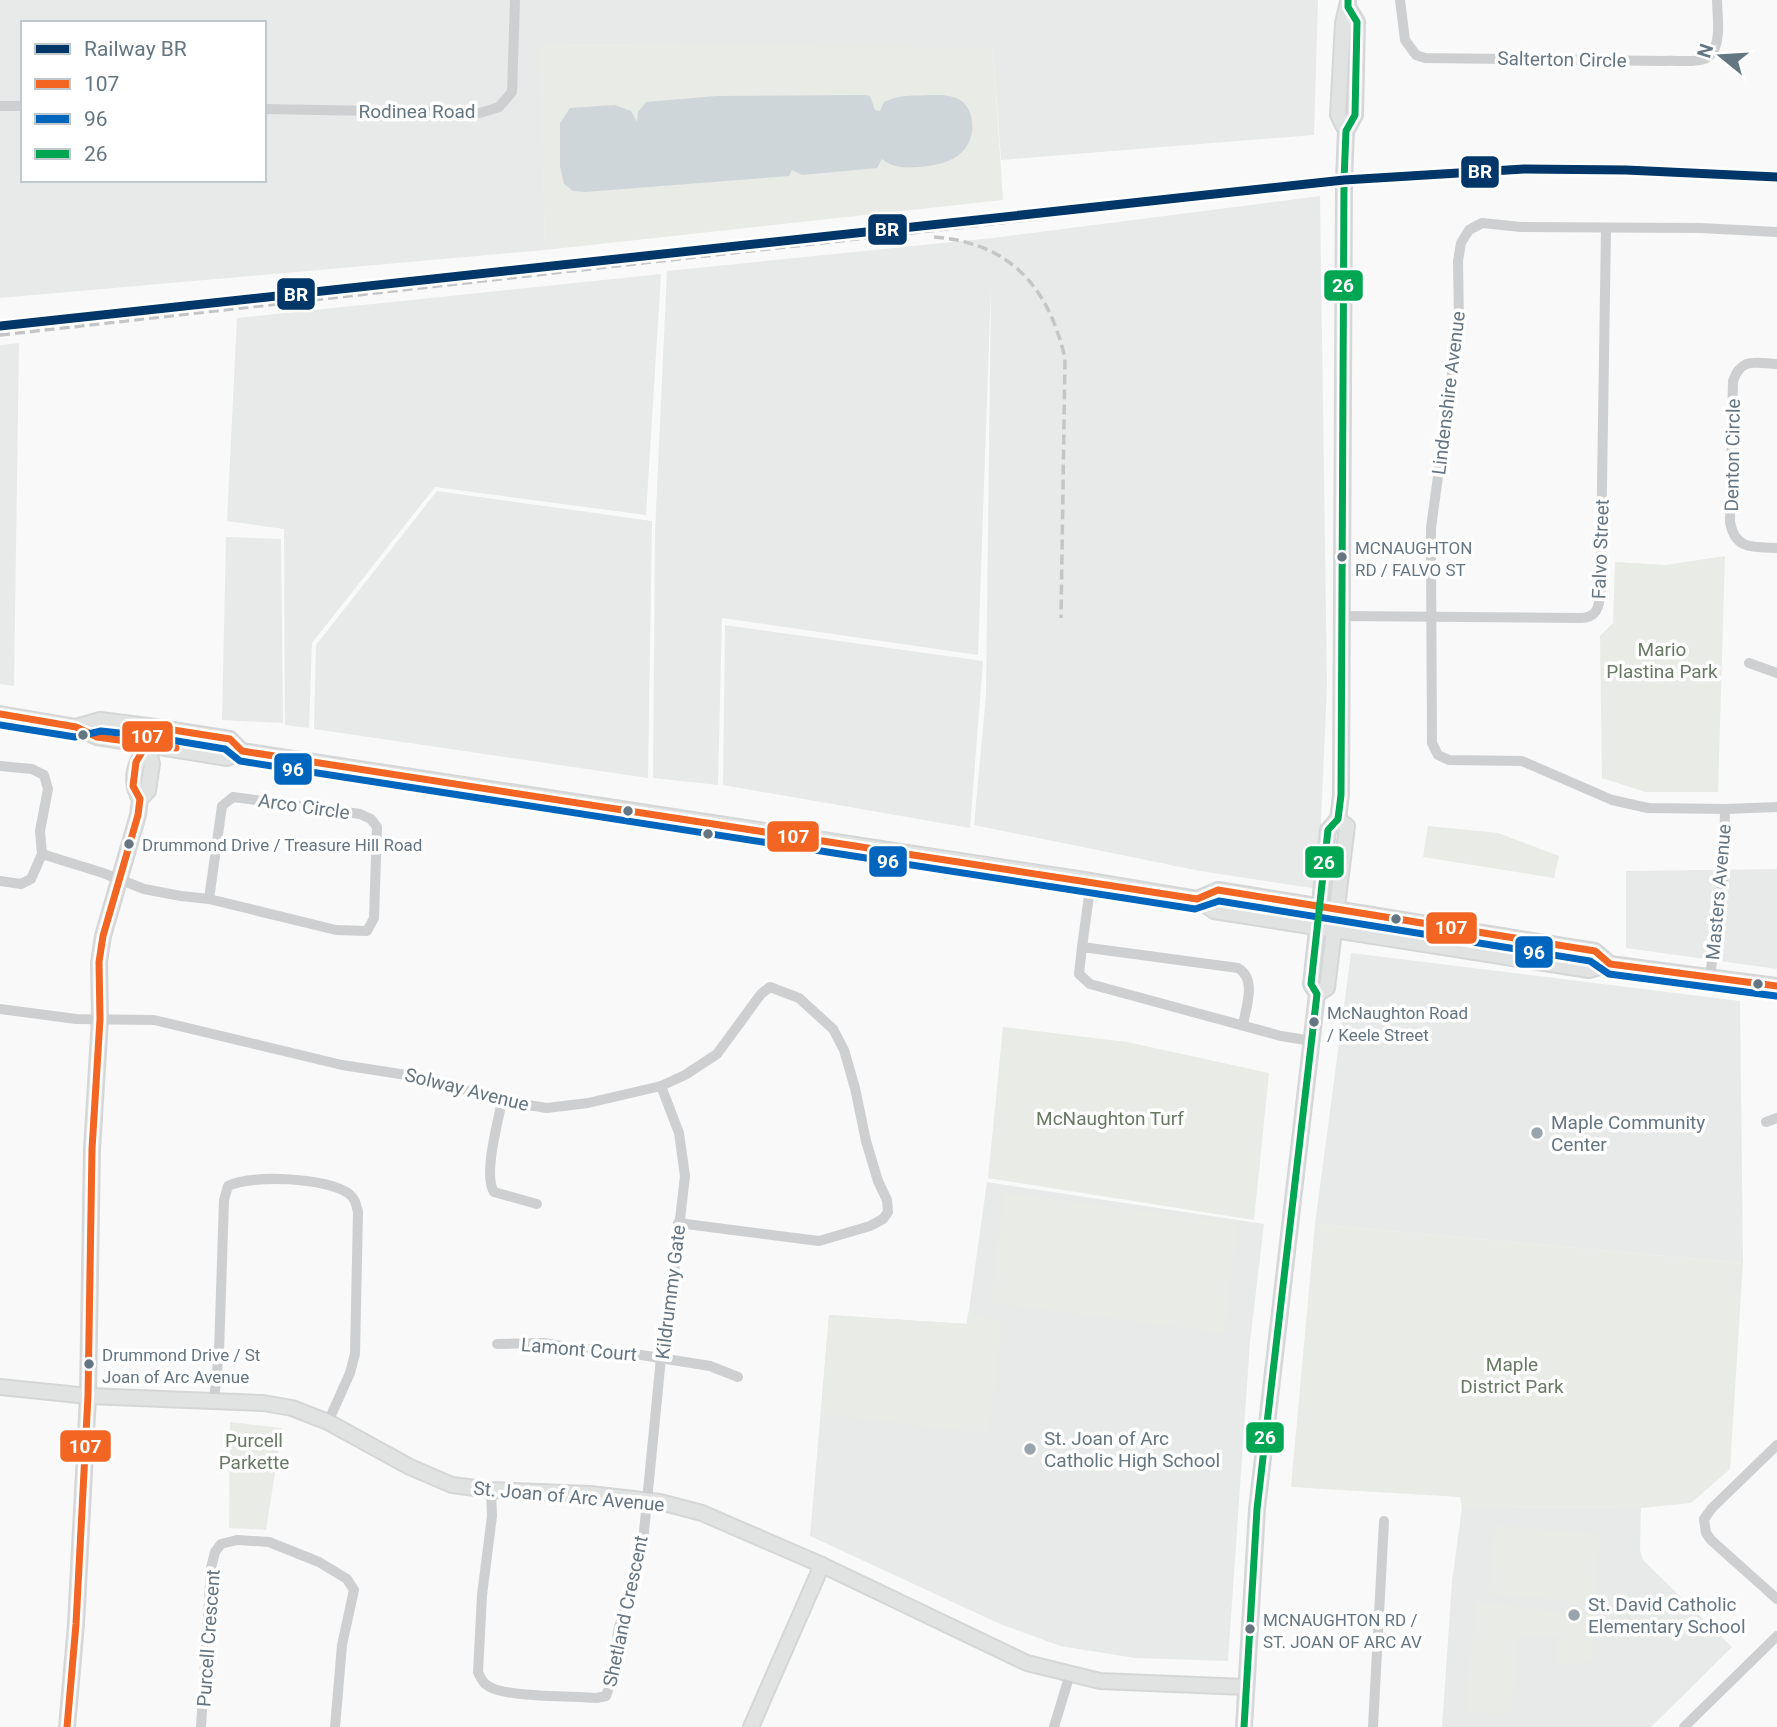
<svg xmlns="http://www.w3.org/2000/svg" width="1777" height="1727" viewBox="0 0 1777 1727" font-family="Roboto,sans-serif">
	<rect width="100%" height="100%" fill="#f9f9f9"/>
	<g fill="#e8e9e9" fill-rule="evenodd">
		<path d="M 0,0 L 1318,0 L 1314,135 L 1001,160 L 993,48 L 541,45 L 545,250 L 0,298 ZM 23,23 L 264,23 L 264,180 L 23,180 Z"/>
		<path d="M 1320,196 L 1327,686 L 1318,889 L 1200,871 L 974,825 L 986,695 L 991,287 L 978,655 L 722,618 L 718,785 L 653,778 L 655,532 L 667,271 L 992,238 Z"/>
		<path d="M 661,274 L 646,515 L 435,487 L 312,643 L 309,728 L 285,725 L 284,529 L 227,521 L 237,318 Z"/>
		<path d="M 19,343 L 14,686 L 0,684 L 0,345 Z"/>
		<path d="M 437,491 L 652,521 L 648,778 L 314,729 L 316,645 Z"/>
		<path d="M 226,537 L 281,539 L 283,723 L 222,720 Z"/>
		<path d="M 725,625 L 983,661 L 970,828 L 723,785 Z"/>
		<path d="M 1777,869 L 1777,969 L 1626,948 L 1626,871 Z"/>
		<path d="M 1351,953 L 1740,1001 L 1743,1263 L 1315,1224 Z"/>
		<path d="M 987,1182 L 1264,1224 L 1250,1342 L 1228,1661 L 1135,1658 L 1060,1646 L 1000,1624 L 810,1536 L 829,1315 L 967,1324 Z"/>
		<path d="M 1462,1507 L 1641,1508 L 1640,1550 L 1643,1560 L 1732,1647 L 1651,1727 L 1442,1727 L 1452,1582 Z"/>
	</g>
	<g fill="#e8ebe6">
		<path d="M 540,45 L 993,47 L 1003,200 L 545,250 Z"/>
		<path d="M 1725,556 L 1718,792 L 1645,792 L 1602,778 L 1600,636 L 1613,623 L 1615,562 L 1666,565 Z"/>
		<path d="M 1428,826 L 1498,833 L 1559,856 L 1554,878 L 1423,857 Z"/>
		<path d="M 1003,1027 L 1127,1042 L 1269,1073 L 1254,1220 L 988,1178 Z"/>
		<path d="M 1004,1193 L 1238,1223 L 1224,1333 L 990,1303 Z"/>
		<path d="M 1315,1224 L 1743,1263 L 1730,1469 L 1691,1503 L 1641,1508 L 1462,1507 L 1460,1497 L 1291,1487 Z"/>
		<path d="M 968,1313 L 1003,1322 L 989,1434 L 821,1414 L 829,1315 L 967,1324 Z"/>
		<path d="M 230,1422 L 282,1428 L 266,1530 L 229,1528 Z"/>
		<path d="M 1495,1525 L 1601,1535 L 1594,1604 L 1488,1593 Z"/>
		<path d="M 1476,1602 L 1596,1615 L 1592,1658 L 1578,1666 L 1558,1664 L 1558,1636 L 1519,1636 L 1511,1714 L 1465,1713 Z"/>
	</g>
	<path fill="#ced6d9" d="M 864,95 L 870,96 L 875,110 L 880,111 L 884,102 C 899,94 915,96 932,95 C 942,95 955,95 963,102 C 976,115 975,138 963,151 C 952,163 933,166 918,167 C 903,168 894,168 882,159 L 877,168 L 802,175 L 792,170 L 789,176 L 585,192 L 573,191 L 564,184 L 560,166 L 560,123 L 570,108 L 615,105 L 631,111 L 637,122 L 638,112 L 646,102 L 717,96 Z"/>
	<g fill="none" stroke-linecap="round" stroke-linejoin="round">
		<g stroke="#d5d6d7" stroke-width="18">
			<g id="secondary">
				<path d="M 1346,131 L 1338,115 L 1343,23 L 1348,2"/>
				<path d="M 0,714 L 76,727 L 97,737 L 227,758 L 242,751 L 1078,879 L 1197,899 L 1214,911 L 1589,970 L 1610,964 L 1777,986"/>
				<path d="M 76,727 L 100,720 L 148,726 L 230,739 L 242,751"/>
				<path d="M 140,799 C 128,779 136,763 147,744"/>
				<path d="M 1197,899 L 1218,890 L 1595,951 L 1610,964"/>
				<path d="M 1317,994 L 1327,988 L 1347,826 L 1338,819"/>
				<path d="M 0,1387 L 88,1396 L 263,1403 L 292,1408 L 328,1422 L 410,1467 L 452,1485 L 491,1490 L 590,1494 L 660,1502 L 702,1513 L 822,1565 L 1027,1663 L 1100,1681 L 1246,1687"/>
				<path d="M 67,1727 L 76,1624 L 88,1396 L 92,1149 L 100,1019 L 99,962 L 103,936 L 138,815 L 140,799 L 148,791 L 152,764 L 147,744 L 148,726"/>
				<path d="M 751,1727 L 822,1565"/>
				<path d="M 1244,1727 L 1257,1509 L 1317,994 L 1311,984 L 1328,830 L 1338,819 L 1341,795 L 1344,180 L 1346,131 L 1355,115 L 1357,22 L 1348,7"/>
			</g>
		</g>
		<g stroke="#cecfd0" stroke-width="10">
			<path d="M 1400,0 L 1405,40 L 1416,55 L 1425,58 L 1664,61 C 1675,60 1693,63 1704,59 C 1724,51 1717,16 1717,0"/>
			<path d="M 0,106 L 23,106"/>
			<path d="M 264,109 L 480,113 L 499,107 L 512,92 L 515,0"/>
			<path d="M 1777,232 L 1700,228 L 1521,227 L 1482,223 L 1469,230 L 1461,243 L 1458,261 L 1459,322 L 1431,528 L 1431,553 L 1432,743 L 1438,755 L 1449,760 L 1522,761 L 1612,800 L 1648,808 L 1725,809 L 1777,807"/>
			<path d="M 1777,364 C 1755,363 1741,357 1733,381 L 1730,522 C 1735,550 1753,547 1777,548"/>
			<path d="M 1341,616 L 1580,618 C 1586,618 1592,617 1596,611 C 1603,600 1601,565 1601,551 L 1606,228"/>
			<path d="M 1749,663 L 1777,673"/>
			<path d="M 0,766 L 32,769 L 44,775 L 48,789 L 40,831 L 42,854 L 31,879 L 21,884 L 0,881"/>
			<path d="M 42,854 L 103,873 L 144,889 L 181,896 L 209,899 L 336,930 L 367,931 L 374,918 L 377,827 L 371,819 L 360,814 L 233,797 L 222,806 L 209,899"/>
			<path d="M 1082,947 L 1091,881"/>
			<path d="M 1710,976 L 1724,872 L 1725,809"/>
			<path d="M 0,1009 L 76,1019 L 154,1020 L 342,1065 L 426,1078 L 502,1101 L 547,1108 L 588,1103 L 661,1086 L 685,1075 L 717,1054 L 761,994 L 770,987 L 799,998 L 833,1029 L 844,1050 L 855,1088 L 866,1141 L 878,1181 L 887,1200 L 888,1212 L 883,1219 L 870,1226 L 819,1241 L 678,1223"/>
			<path d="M 1243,1025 C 1246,1007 1257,979 1238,968 L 1082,947 L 1079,974 L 1090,984 L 1281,1036 L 1312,1041"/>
			<path d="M 502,1101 C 498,1122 483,1175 494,1192 L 537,1204"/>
			<path d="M 1766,1122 L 1777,1118"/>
			<path d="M 497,1344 L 544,1343 L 567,1347 L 635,1354 L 710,1366 L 738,1377"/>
			<path d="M 214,1400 L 219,1352 L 224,1200 L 228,1186 C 253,1174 325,1178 348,1193 C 355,1198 356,1204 358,1212 L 355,1354 L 350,1373 L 328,1422"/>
			<path d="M 1777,1445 L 1712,1508 L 1704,1519 L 1706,1533 L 1711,1540 L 1777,1599"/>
			<path d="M 491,1490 L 492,1516 L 482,1595 L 478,1672 C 481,1679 484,1685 492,1688 C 511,1697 573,1696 597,1698 L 606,1696 L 613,1676 L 618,1631 L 642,1552 L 661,1358 L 669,1316 L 685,1176 L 679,1133 L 661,1086"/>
			<path d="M 201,1727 L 211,1568 L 215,1552 L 221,1544 L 237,1540 L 269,1542 L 319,1562 L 347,1579 L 354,1590 L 342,1645 L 335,1727"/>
			<path d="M 1054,1727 L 1070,1674"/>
			<path d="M 1373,1727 L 1384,1521"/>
			<path d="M 1684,1727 L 1777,1636"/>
		</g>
		<use href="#secondary" stroke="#e1e2e2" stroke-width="14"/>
		<g stroke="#c3c5c6" stroke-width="3.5" stroke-dasharray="10 5" stroke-linecap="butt">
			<path d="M 934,237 C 1010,243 1048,286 1065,358 L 1061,618"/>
			<path d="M 0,335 L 1036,219 L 1207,194"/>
		</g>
		<g stroke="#fff" stroke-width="12">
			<g id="bus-1">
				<path d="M 0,714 L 76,727 L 97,737 L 176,748"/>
				<path d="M 67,1727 L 76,1624 L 88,1396 L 92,1149 L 100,1019 L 99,962 L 103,936 L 138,815 L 140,799 L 133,786 L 136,762 L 147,744 L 148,726 L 230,739 L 242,751 L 1197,899 L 1218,890 L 1595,951 L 1610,964 L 1777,986"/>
			</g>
		</g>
		<g stroke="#fff" stroke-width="12">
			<path id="bus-2" d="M 0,725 L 75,737 L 101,731 L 147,736 L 225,749 L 240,761 L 1195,909 L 1219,901 L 1590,961 L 1609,974 L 1776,996"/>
		</g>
		<g stroke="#fff" stroke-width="12">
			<path id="bus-3" d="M 1244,1727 L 1257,1509 L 1317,994 L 1311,984 L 1328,830 L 1338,819 L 1341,795 L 1344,180 L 1346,131 L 1355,115 L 1357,22 L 1348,7 L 1348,0"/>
		</g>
		<use href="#bus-1" stroke="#f26522" stroke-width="7"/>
		<use href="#bus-2" stroke="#0065bd" stroke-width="7"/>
		<use href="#bus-3" stroke="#00a651" stroke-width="7"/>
		<g stroke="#fff" stroke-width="14">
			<path id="rail-1" d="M 0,326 L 1344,180 L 1524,169 L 1626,170 L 1777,177"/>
		</g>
		<use href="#rail-1" stroke="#003768" stroke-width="9"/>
	</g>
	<g fill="#657683" stroke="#fff" stroke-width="2.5">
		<circle cx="1342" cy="557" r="6"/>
		<circle cx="83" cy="735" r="6"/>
		<circle cx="628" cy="811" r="6"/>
		<circle cx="708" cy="834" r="6"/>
		<circle cx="129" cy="844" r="6"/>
		<circle cx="1396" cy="919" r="6"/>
		<circle cx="1758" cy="984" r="6"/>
		<circle cx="1314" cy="1022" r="6"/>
		<circle cx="89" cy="1364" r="6"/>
		<circle cx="1250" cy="1629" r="6"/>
	</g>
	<g fill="#99a4ac" stroke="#fff" stroke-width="2.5">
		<circle cx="1537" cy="1133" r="7"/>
		<circle cx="1030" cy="1449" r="7"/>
		<circle cx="1574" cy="1615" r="7"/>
	</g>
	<g text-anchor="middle" stroke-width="7" stroke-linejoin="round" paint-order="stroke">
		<g font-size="17" fill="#657683" stroke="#fff" text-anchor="start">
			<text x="1355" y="554">MCNAUGHTON<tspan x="1355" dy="22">RD / FALVO ST</tspan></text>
			<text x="142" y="851">Drummond Drive / Treasure Hill Road</text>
			<text x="1327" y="1019">McNaughton Road<tspan x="1327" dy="22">/ Keele Street</tspan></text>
			<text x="102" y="1361">Drummond Drive / St<tspan x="102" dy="22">Joan of Arc Avenue</tspan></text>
			<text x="1263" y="1626">MCNAUGHTON RD /<tspan x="1263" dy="22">ST. JOAN OF ARC AV</tspan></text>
		</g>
		<g font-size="19" fill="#657683" stroke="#fff">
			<text transform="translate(1562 59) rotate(1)" y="7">Salterton Circle</text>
			<text x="417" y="118">Rodinea Road</text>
			<text transform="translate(1448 393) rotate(-83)" y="7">Lindenshire Avenue</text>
			<text transform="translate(1732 455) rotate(-89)" y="7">Denton Circle</text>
			<text transform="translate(1600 549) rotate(-88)" y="7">Falvo Street</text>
			<text transform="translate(304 806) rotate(8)" y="7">Arco Circle</text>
			<text transform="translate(1718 892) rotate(-85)" y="7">Masters Avenue</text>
			<text transform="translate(467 1089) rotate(14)" y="7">Solway Avenue</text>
			<text transform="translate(670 1292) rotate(-83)" y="7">Kildrummy Gate</text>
			<text transform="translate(579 1349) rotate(5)" y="7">Lamont Court</text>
			<text transform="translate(569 1496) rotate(5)" y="7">St. Joan of Arc Avenue</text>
			<text transform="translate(625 1611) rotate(-78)" y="7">Shetland Crescent</text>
			<text transform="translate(208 1638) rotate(-86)" y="7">Purcell Crescent</text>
		</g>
		<g font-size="19" fill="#687a64" stroke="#fff">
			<text x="1662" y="656">Mario<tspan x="1662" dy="22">Plastina Park</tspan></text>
			<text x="1110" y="1125">McNaughton Turf</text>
			<text x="1512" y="1371">Maple<tspan x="1512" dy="22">District Park</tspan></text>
			<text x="254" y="1447">Purcell<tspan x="254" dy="22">Parkette</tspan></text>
		</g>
		<g font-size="19" fill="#657683" stroke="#fff" text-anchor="start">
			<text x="1551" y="1129">Maple Community<tspan x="1551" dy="22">Center</tspan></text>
			<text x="1044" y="1445">St. Joan of Arc<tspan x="1044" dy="22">Catholic High School</tspan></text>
			<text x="1588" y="1611">St. David Catholic<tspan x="1588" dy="22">Elementary School</tspan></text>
		</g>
	</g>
	<g stroke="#fff" stroke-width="2.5">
		<rect x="1460" y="155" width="40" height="34" rx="7" fill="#003768"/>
		<rect x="867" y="213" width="41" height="33" rx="7" fill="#003768"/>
		<rect x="1323" y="269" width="41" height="33" rx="7" fill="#00a651"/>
		<rect x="276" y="277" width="40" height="34" rx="7" fill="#003768"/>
		<rect x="121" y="720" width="53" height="33" rx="7" fill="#f26522"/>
		<rect x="273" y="752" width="40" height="34" rx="7" fill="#0065bd"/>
		<rect x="766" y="820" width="54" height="33" rx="7" fill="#f26522"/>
		<rect x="868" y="845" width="40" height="33" rx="7" fill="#0065bd"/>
		<rect x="1304" y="845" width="41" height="34" rx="7" fill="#00a651"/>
		<rect x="1425" y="911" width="53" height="34" rx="7" fill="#f26522"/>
		<rect x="1514" y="935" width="40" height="34" rx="7" fill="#0065bd"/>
		<rect x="1245" y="1421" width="40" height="33" rx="7" fill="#00a651"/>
		<rect x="59" y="1429" width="53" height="34" rx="7" fill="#f26522"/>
	</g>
	<g font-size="19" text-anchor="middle" font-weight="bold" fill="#fff">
		<text x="1480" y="178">BR</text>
		<text x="887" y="236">BR</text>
		<text x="1343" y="292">26</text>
		<text x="296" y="301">BR</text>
		<text x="147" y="743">107</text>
		<text x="293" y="776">96</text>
		<text x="793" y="843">107</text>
		<text x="888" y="868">96</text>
		<text x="1324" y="869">26</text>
		<text x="1451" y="934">107</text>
		<text x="1534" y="959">96</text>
		<text x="1265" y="1444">26</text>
		<text x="85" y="1453">107</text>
	</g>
	<rect x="21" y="21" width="245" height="161" fill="#ffffff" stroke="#c1c8cd" stroke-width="2"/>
	<rect x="35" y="44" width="35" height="10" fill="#003768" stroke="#c1c8cd" stroke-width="2"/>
	<text x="84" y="56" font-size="21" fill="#657683">Railway BR</text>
	<rect x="35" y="79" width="35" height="10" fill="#f26522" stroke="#c1c8cd" stroke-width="2"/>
	<text x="84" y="91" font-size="21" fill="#657683">107</text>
	<rect x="35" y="114" width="35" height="10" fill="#0065bd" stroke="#c1c8cd" stroke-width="2"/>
	<text x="84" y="126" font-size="21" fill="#657683">96</text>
	<rect x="35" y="149" width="35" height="10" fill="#00a651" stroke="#c1c8cd" stroke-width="2"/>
	<text x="84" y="161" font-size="21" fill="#657683">26</text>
	<g transform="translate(1721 56) rotate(288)" stroke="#ffffff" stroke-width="5" paint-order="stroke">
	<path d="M0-5L12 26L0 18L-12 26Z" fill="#657683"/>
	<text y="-10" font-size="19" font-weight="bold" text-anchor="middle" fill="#657683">N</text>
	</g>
</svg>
